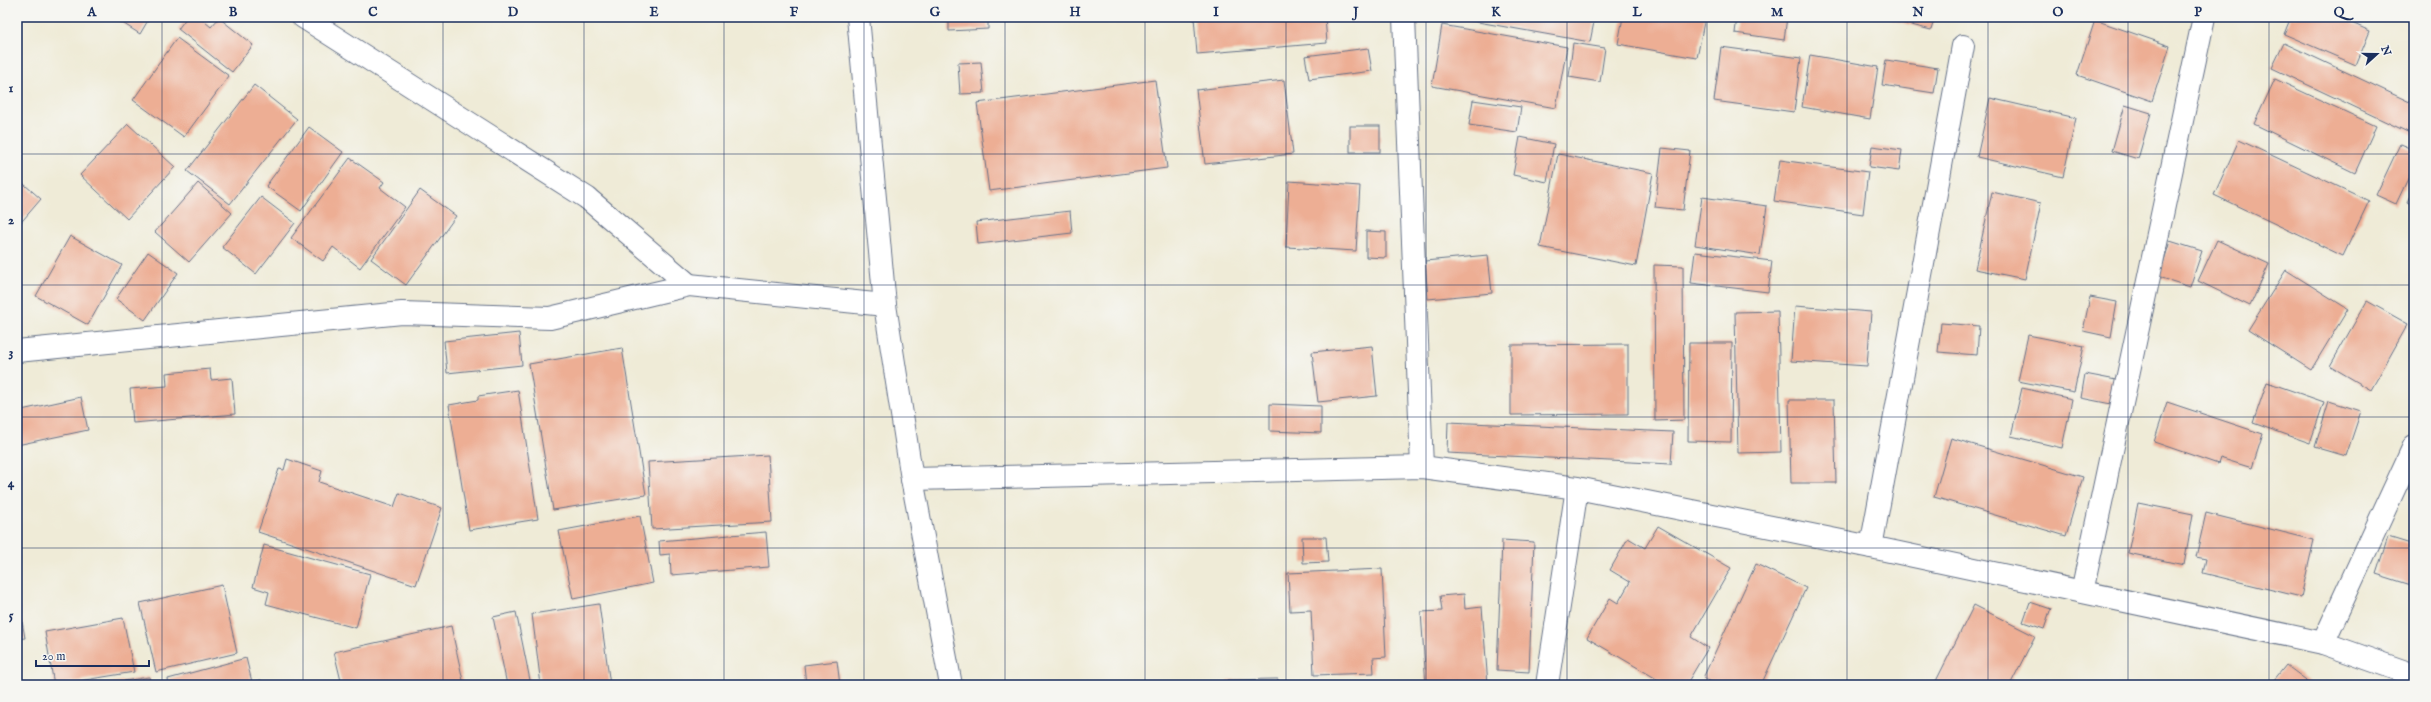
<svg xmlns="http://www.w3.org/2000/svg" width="2431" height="702" viewBox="0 0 2431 702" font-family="'IM FELL English',serif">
	<rect width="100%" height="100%" fill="#f6f6f2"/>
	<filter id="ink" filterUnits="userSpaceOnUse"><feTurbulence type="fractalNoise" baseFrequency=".025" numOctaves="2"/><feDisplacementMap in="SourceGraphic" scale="8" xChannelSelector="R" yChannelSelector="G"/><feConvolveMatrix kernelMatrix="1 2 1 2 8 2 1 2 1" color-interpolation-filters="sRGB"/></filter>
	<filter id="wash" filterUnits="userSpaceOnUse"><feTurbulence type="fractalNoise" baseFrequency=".012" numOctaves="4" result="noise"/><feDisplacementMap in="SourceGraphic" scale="16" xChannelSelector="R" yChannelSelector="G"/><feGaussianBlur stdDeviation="0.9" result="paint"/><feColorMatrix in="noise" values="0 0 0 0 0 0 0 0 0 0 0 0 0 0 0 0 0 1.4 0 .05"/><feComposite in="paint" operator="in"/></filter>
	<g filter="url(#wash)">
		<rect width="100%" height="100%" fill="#efebd7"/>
		<g id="blocks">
			<g fill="#edae94">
				<path d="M 113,17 L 150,17 L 140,34 Z"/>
				<path d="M 187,17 L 199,17 L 211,27 L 219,18 L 253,45 L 232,72 L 178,29 Z"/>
				<path d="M 949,17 L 988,17 L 988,29 L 949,31 Z"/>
				<path d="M 1194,17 L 1325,17 L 1327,43 L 1197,54 Z"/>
				<path d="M 1450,17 L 1595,17 L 1590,42 Z"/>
				<path d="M 1623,17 L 1705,17 L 1697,58 L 1618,44 Z"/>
				<path d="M 1737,17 L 1787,17 L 1784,40 L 1735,33 Z"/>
				<path d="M 1888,17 L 1935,17 L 1931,30 L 1888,19 Z"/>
				<path d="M 2291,17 L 2338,17 L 2370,31 L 2356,65 L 2284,34 Z"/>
				<path d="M 2095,20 L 2170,46 L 2152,101 L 2077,75 Z"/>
				<path d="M 1442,25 L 1567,47 L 1556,108 L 1432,86 Z"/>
				<path d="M 177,38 L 229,76 L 184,137 L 133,100 Z"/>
				<path d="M 1573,43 L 1605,48 L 1600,82 L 1569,77 Z"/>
				<path d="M 2284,43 L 2414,104 L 2414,135 L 2272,68 Z"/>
				<path d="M 1721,47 L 1801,58 L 1794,112 L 1714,101 Z"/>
				<path d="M 1368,48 L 1372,71 L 1309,79 L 1305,56 Z"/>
				<path d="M 1810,55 L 1878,67 L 1870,119 L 1802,107 Z"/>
				<path d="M 1886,60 L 1938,68 L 1934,93 L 1882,85 Z"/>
				<path d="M 981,62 L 984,93 L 960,94 L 958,63 Z"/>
				<path d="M 2275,79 L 2376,126 L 2355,173 L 2254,124 Z"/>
				<path d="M 1155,80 L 1167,168 L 989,191 L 977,103 Z"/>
				<path d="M 1284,80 L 1293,154 L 1205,164 L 1196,90 Z"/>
				<path d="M 254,85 L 297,119 L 230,204 L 187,171 Z"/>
				<path d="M 1990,98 L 2076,118 L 2063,177 L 1977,157 Z"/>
				<path d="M 1473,100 L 1521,107 L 1517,132 L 1469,125 Z"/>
				<path d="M 2125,105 L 2151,113 L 2138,159 L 2112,151 Z"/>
				<path d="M 128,124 L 175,167 L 127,219 L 80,175 Z"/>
				<rect x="1350" y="126" width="30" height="26"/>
				<path d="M 309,127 L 343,152 L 301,211 L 266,186 Z"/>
				<path d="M 1520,137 L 1554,144 L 1547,182 L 1513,175 Z"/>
				<path d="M 2239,140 L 2369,201 L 2343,256 L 2214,195 Z"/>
				<path d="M 2400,144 L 2414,150 L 2414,166 L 2396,204 L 2376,195 Z"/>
				<path d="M 1872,146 L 1902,150 L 1899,171 L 1869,167 Z"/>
				<path d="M 1662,148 L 1690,151 L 1683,210 L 1655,207 Z"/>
				<path d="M 1558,154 L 1653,173 L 1636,266 L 1540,247 Z"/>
				<path d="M 350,158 L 384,182 L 380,188 L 405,207 L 360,268 L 333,247 L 323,261 L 291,238 Z"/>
				<path d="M 1780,160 L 1868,172 L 1863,214 L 1774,201 Z"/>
				<path d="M 17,178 L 41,199 L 17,227 Z"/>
				<path d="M 1289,181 L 1360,186 L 1356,251 L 1286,247 Z"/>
				<path d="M 198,183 L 232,213 L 189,262 L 155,232 Z"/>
				<path d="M 420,190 L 456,216 L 406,285 L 371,259 Z"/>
				<path d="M 2414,190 L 2414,206 L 2408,203 Z"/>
				<path d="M 1992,192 L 2041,203 L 2025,279 L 1975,269 Z"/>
				<path d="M 261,197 L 295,223 L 256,274 L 222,247 Z"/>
				<path d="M 1702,197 L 1767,206 L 1760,255 L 1695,245 Z"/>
				<path d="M 1070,211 L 1072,233 L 978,244 L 976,222 Z"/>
				<path d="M 1366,231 L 1386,232 L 1386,258 L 1366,257 Z"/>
				<path d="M 70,236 L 122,265 L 88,325 L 36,296 Z"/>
				<path d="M 2217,240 L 2269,264 L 2250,306 L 2198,281 Z"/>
				<path d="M 2170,241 L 2202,251 L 2190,287 L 2159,277 Z"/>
				<path d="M 148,252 L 178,273 L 145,320 L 116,299 Z"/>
				<path d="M 1695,252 L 1772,261 L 1768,292 L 1691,283 Z"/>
				<path d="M 1488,255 L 1492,293 L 1428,299 L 1425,261 Z"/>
				<path d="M 1654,265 L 1683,266 L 1684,420 L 1655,421 Z"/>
				<path d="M 2286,270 L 2348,309 L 2311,370 L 2248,330 Z"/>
				<path d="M 2090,297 L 2117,302 L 2111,337 L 2083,331 Z"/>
				<path d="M 2367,301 L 2408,324 L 2371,390 L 2330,366 Z"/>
				<path d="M 1795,306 L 1871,312 L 1867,366 L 1791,361 Z"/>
				<path d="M 1778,311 L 1781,452 L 1738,453 L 1735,312 Z"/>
				<path d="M 1941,323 L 1979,326 L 1977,355 L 1938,352 Z"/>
				<path d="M 519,333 L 522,365 L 447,373 L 444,341 Z"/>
				<path d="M 2028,335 L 2084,346 L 2074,392 L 2018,381 Z"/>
				<path d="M 1689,343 L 1732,343 L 1731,442 L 1688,441 Z"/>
				<path d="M 1628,344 L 1628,414 L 1511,415 L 1511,345 Z"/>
				<path d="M 1372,346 L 1377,396 L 1318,402 L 1312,352 Z"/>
				<path d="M 622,348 L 646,495 L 553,510 L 529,364 Z"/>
				<path d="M 210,369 L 211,380 L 232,378 L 235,414 L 133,423 L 130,389 L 167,386 L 166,373 Z"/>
				<path d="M 2085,374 L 2116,380 L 2111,404 L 2081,398 Z"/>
				<path d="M 2267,382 L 2324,402 L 2310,443 L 2253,423 Z"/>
				<path d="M 2022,388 L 2072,399 L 2062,448 L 2011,436 Z"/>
				<path d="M 518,390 L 538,519 L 469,530 L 449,405 L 478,400 L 478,396 Z"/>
				<path d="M 81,397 L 88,430 L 17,445 L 17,411 Z"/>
				<path d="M 1789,400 L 1834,400 L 1836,483 L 1791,483 Z"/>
				<path d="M 2329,401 L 2361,411 L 2346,456 L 2315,447 Z"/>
				<path d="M 2167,402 L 2263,434 L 2252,468 L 2220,458 L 2218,464 L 2154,442 Z"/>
				<path d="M 1270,404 L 1321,406 L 1321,433 L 1270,431 Z"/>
				<path d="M 1448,422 L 1673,432 L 1671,464 L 1447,453 Z"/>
				<path d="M 1951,438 L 2083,477 L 2066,536 L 1934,497 Z"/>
				<path d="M 768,455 L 772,522 L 652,529 L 648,462 Z"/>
				<path d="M 287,459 L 322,471 L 319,482 L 394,507 L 399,493 L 442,508 L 416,585 L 258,532 L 279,469 L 284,470 Z"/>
				<path d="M 2138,503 L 2193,514 L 2184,565 L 2128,553 Z"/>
				<path d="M 2206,513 L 2314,540 L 2301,597 L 2203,573 L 2206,559 L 2196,557 Z"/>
				<path d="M 640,516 L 653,583 L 573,599 L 559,531 Z"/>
				<path d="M 1658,526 L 1731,568 L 1691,637 L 1708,648 L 1686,685 L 1667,685 L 1587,638 L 1610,598 L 1618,603 L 1630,582 L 1610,570 L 1628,538 L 1645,548 Z"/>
				<path d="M 766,532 L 769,567 L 671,575 L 670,554 L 660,555 L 659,541 Z"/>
				<path d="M 1302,537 L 1326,537 L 1328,562 L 1303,563 Z"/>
				<path d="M 2388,537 L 2414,545 L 2414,574 L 2411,585 L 2376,574 Z"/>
				<path d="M 1502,540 L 1534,542 L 1529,672 L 1497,670 Z"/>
				<path d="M 264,545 L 370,574 L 356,628 L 266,604 L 269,592 L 253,587 Z"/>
				<path d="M 1756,564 L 1806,588 L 1761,685 L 1718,685 L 1703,678 Z"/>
				<path d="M 1382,569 L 1386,657 L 1373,658 L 1374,673 L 1314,675 L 1311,610 L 1290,611 L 1288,573 Z"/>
				<path d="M 222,585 L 237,653 L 156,672 L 140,603 Z"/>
				<path d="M 17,593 L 25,638 L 17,639 Z"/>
				<path d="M 1464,594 L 1465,609 L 1482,607 L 1488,685 L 1426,685 L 1421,612 L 1442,611 L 1440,596 Z"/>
				<path d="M 2030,602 L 2051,609 L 2044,629 L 2023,622 Z"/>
				<path d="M 599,604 L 610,685 L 541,685 L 532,614 Z"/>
				<path d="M 1974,605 L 2035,636 L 2010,685 L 1934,685 Z"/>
				<path d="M 516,612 L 531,685 L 507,685 L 493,617 Z"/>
				<path d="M 123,618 L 134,672 L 54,685 L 45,632 Z"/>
				<path d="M 451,626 L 464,685 L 342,685 L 334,652 Z"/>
				<path d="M 246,658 L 252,682 L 261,680 L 262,685 L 169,685 L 168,679 Z"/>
				<path d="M 837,661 L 840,685 L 806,685 L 804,665 Z"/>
				<path d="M 2286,665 L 2313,685 L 2270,685 Z"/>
				<path d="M 149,677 L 151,685 L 105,685 L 105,684 Z"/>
				<path d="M 1278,679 L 1278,685 L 1227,685 L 1227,680 Z"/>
			</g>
		</g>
	</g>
	<g filter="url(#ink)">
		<use href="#blocks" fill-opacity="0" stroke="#657188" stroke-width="1"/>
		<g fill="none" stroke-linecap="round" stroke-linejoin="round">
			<g stroke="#657188" stroke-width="24">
				<g id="minor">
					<path d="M 303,17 L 587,198 L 689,285"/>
					<path d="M 858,17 L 885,305 L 912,479 L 951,685"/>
					<path d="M 1404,17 L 1422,467"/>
					<path d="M 17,351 L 402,313 L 550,318 L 689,285 L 885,305"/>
					<path d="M 912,479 L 1422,467 L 1577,488 L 1871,547 L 2323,643 L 2414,675"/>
					<path d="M 1871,547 L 1963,46"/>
					<path d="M 2082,592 L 2204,17"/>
					<path d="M 2323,643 L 2414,446"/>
					<path d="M 1547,685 L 1577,488"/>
				</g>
			</g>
			<use href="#minor" stroke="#fff" stroke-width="22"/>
		</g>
	</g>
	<path fill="none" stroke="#1b2f5e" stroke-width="1" stroke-opacity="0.55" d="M 162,17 L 162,685M 303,17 L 303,685M 443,17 L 443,685M 584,17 L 584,685M 724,17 L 724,685M 864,17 L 864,685M 1005,17 L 1005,685M 1145,17 L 1145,685M 1286,17 L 1286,685M 1426,17 L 1426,685M 1567,17 L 1567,685M 1707,17 L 1707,685M 1847,17 L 1847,685M 1988,17 L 1988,685M 2128,17 L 2128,685M 2269,17 L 2269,685M 17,154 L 2414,154M 17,285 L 2414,285M 17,417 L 2414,417M 17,548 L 2414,548"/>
	<rect width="2431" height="702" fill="none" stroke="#f6f6f2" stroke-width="44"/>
	<g transform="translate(2377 54) rotate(69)" stroke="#f6f6f2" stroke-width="3" paint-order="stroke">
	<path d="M0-3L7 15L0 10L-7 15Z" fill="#1b2f5e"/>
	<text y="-6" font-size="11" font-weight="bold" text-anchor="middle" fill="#1b2f5e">N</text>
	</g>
	<path d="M36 660v6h113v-6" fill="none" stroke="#1b2f5e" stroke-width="2"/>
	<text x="42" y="660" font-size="12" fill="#1b2f5e" stroke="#f6f6f2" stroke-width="3" paint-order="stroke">20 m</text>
	<rect x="22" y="22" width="2387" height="658" fill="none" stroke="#1b2f5e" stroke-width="1.5"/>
	<g font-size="13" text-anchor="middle" font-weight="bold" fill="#1b2f5e">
		<text x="92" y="16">A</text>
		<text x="233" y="16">B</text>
		<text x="373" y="16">C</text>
		<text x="513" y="16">D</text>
		<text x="654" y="16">E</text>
		<text x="794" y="16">F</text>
		<text x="935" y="16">G</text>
		<text x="1075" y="16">H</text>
		<text x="1216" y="16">I</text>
		<text x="1356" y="16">J</text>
		<text x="1496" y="16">K</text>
		<text x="1637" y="16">L</text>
		<text x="1777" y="16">M</text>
		<text x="1918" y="16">N</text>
		<text x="2058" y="16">O</text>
		<text x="2198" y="16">P</text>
		<text x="2339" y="16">Q</text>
		<text x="11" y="92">1</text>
		<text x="11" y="224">2</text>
		<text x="11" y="356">3</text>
		<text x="11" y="487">4</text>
		<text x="11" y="619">5</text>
	</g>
</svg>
